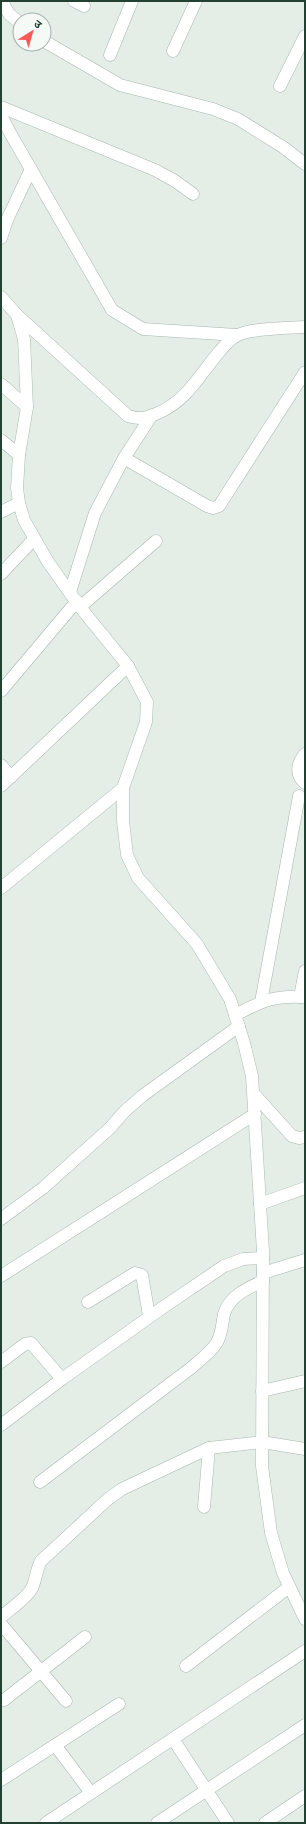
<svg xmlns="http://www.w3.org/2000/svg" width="306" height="1824" viewBox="0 0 306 1824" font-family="Arial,'Noto Sans Devanagari',sans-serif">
	<rect width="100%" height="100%" fill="#e4eee7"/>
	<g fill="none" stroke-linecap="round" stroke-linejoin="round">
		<g stroke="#a6b7ad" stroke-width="13">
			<g id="minor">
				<path d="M 2,1 L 9,14 L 20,23"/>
				<path d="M 74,1 L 84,6"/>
				<path d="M 44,41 L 120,85 L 213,109 L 238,119 L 283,147 L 305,164"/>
				<path d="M 173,51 L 196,1"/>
				<path d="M 110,55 L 132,1"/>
				<path d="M 280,86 L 305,36"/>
				<path d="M 1,107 L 155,170 L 175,181 L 193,194"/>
				<path d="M 1,115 L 9,131 L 112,310 L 143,329 L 237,335"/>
				<path d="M 1,238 L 7,220 L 31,169"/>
				<path d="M 17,315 L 128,416 C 141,420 146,418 158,413 C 188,400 199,375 220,351 C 225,345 231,338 238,335 C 253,328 287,328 305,327"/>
				<path d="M 1,384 L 27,407"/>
				<path d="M 1,440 L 19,455"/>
				<path d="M 124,458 L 207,506 L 213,508 L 219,506 L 305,372"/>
				<path d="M 1,512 L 19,503"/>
				<path d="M 1,574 L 34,539"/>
				<path d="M 70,592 L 95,513 L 124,458 L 152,415"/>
				<path d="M 80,607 L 156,541"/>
				<path d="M 1,691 L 77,601"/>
				<path d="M 305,754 C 297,763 295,775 305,783"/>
				<path d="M 1,765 L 11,777"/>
				<path d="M 1,786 L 128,666"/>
				<path d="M 1,888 L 123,788"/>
				<path d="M 300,997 L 305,971"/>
				<path d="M 261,1002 L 299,796"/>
				<path d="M 235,1015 C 262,1001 274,995 305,997"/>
				<path d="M 254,1094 L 292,1136 L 299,1138 L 305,1137"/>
				<path d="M 260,1204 L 305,1188"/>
				<path d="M 1,1219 L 43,1188 L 109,1129 L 125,1111 L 142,1096 L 239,1026"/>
				<path d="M 263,1273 L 305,1260"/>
				<path d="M 1,1276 L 255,1114"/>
				<path d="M 88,1302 L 135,1273 L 142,1275 L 149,1316"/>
				<path d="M 1,1362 L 25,1344 L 31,1343 L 62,1379"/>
				<path d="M 262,1391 L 305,1381"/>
				<path d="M 1,1425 L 62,1379 L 165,1306 L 224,1266 L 243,1259 L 263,1258"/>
				<path d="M 40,1482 L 191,1368 C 200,1360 210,1353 216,1344 C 222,1335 222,1324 224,1314 C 229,1296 248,1288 263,1281"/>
				<path d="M 204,1507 L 209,1448"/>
				<path d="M 1,1617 C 9,1610 27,1598 32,1588 C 36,1580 36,1570 41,1561 L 108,1499 L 122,1489 L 209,1448 L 262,1442 L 305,1449"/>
				<path d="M 1,1624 L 66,1701"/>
				<path d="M 186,1666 L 289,1587"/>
				<path d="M 4,1700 L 85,1637"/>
				<path d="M 173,1739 L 228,1823"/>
				<path d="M 55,1745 L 91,1793"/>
				<path d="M 1,1780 L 119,1704"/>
				<path d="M 46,1823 L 305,1651"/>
				<path d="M 157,1823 L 305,1725"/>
				<path d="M 265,1823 L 305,1796"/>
			</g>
		</g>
		<g stroke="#a4beaf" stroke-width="13">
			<path id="secondary" d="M 1,297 L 17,315 L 24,339 L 27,407 L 19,455 L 17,488 L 19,503 L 24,520 L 48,562 L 80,607 L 128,666 L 147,702 L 146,722 L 123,788 L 123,821 L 127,855 L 138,878 L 197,944 L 230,999 L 244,1043 L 252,1076 L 263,1251 L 262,1466 L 271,1533 L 283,1573 L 305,1619"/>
		</g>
		<use href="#minor" stroke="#fff" stroke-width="12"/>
		<use href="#secondary" stroke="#fff" stroke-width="12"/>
	</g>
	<rect width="306" height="1824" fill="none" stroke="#224132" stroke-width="4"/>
	<g transform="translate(32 32) rotate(37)"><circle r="19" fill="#f5faf6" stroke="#a1b0a8"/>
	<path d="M0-3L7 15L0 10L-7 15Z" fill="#fa5a56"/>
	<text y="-6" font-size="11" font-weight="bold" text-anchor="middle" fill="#224132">उ</text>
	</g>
</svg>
